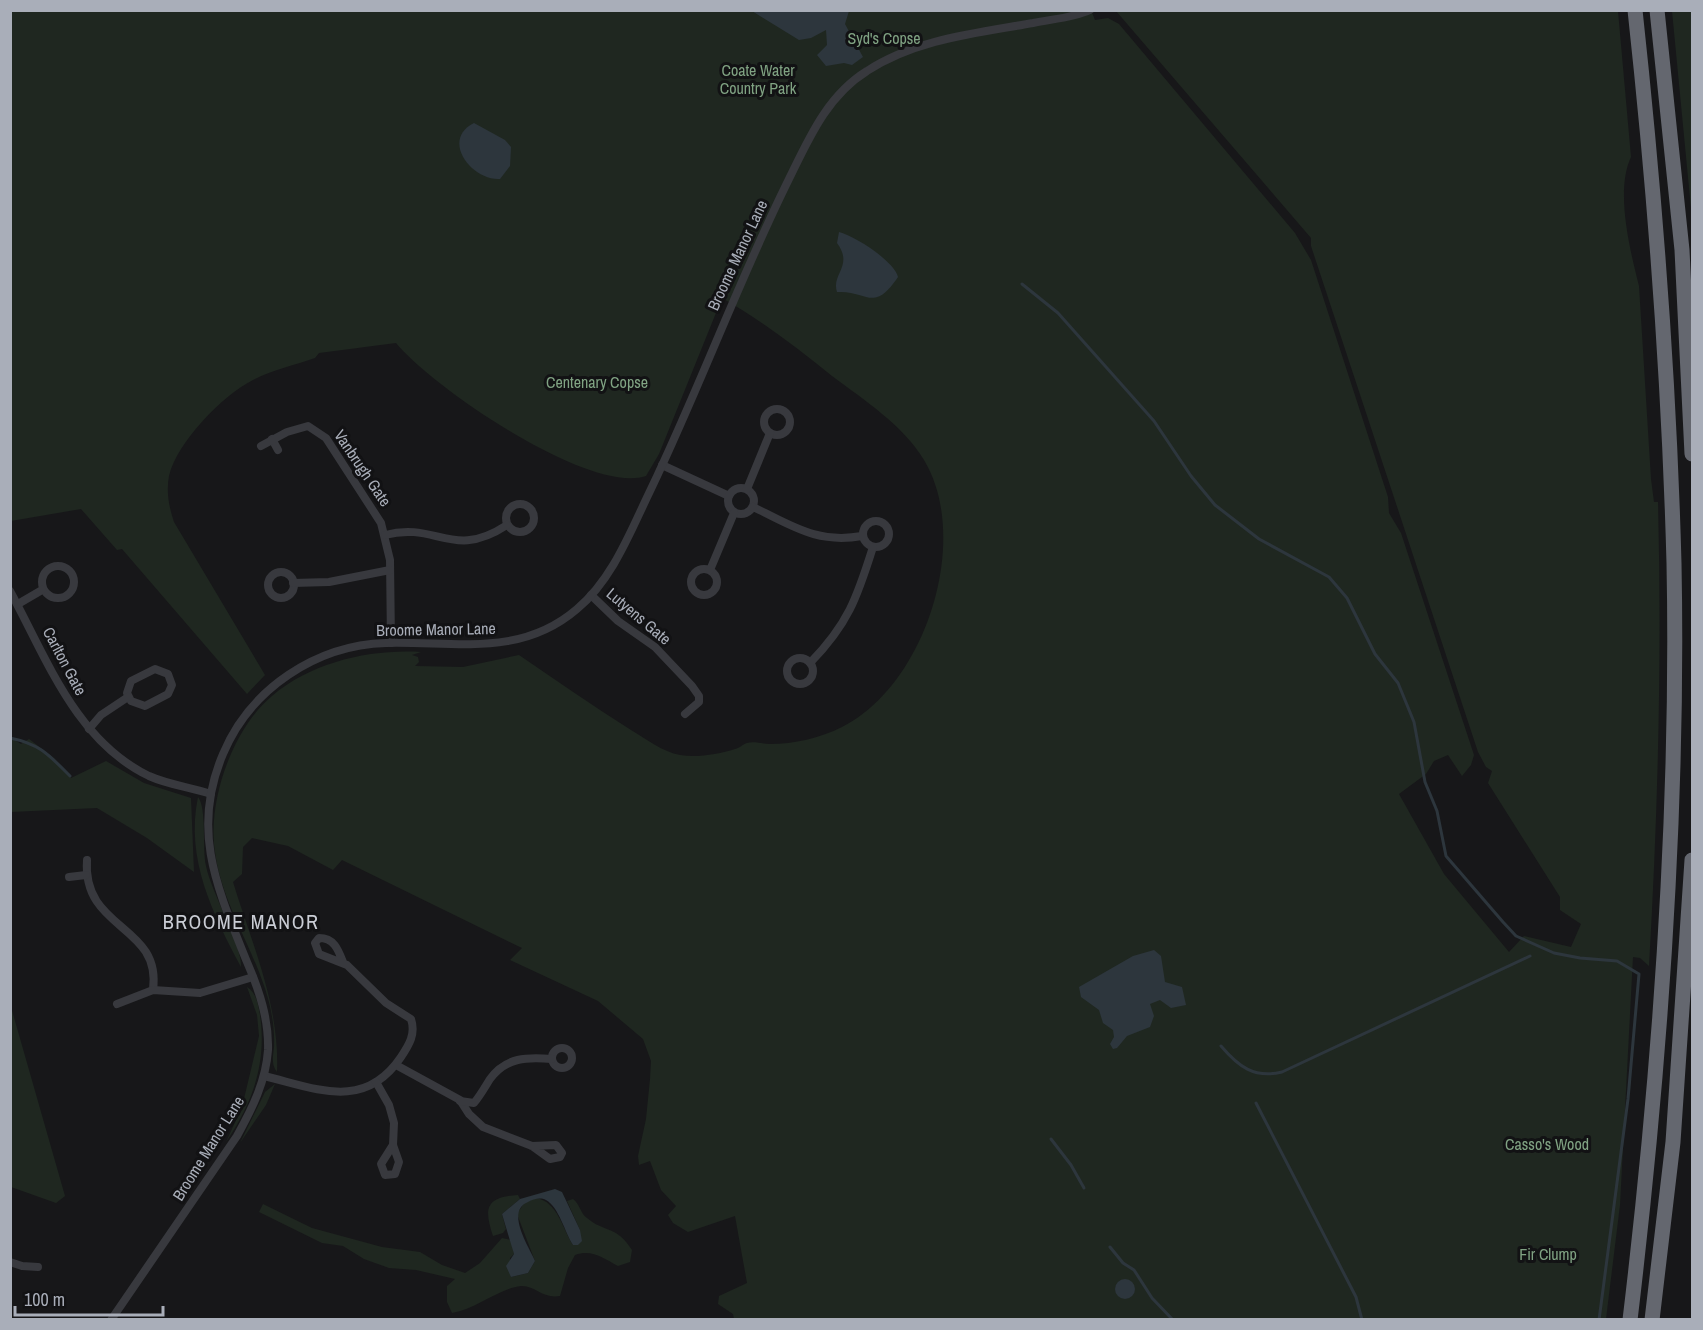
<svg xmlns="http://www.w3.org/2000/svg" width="1703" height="1330" viewBox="0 0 1703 1330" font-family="'Archivo Narrow',sans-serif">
	<rect width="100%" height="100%" fill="#171719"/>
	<g fill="#1f2720">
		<path d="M 1091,10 L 1095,20 L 1108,18 L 1119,24 L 1295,233 L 1311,260 L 1388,497 L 1389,513 L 1401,533 L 1474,755 L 1471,765 L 1462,776 L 1448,755 L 1434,761 L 1426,774 L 1399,794 L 1444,874 L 1509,952 L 1524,936 L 1571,947 L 1581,924 L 1560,910 L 1560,897 L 1488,783 L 1492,771 L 1486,767 L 1478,752 L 1311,246 L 1311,238 L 1116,11 L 1618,11 L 1631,157 C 1615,191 1630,250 1639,286 L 1651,479 L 1654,502 L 1658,502 C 1662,657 1658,811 1649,966 L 1640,958 L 1633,957 L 1620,1205 L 1606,1319 L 734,1319 L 733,1314 L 718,1304 L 719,1296 L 747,1283 L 735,1216 L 688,1232 L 673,1223 L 668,1215 L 676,1206 L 661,1190 L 650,1161 L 639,1165 L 638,1156 L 646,1119 L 650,1079 L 651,1061 L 643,1039 L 598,1001 L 510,960 L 522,948 L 342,860 L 333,870 L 288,846 L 252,838 L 243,847 L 242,874 L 233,882 C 252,944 280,1006 277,1072 C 271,1065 273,1056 274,1047 C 275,1024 270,1001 262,980 C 247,938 221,898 215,852 C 207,802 232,729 272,696 C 312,662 370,649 421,652 L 412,655 L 418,657 L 419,662 L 415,666 L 463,667 L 519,655 C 556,680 593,706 631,730 C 646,739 663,752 680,755 C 697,758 719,754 735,749 C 740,748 743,744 747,743 C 754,741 763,744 770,744 C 794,744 820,738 842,727 C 925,686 972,540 924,460 C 903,425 864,400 832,376 C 797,348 761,320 722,298 L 659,454 L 646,476 C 589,495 432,387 396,343 L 319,353 L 315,358 C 295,365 272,370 253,380 C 223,395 177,442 169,476 C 166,492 169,507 174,522 L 265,675 L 247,694 L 122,549 L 117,550 L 81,509 L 11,521 L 10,11 Z"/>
		<path d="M 1672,11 L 1692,11 L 1692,219 Z"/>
		<path d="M 10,737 L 21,744 L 29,739 L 54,758 L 71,778 L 106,761 L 144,783 L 191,798 L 194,872 L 147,838 L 97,808 L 11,812 Z"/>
		<path d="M 198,797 C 207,808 202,849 206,866 C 211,892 243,948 241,967 C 213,914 185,859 198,797 Z"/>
		<path d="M 247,987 C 257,993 258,1005 260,1015 C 267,1063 253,1102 226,1142 L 242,1107 L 259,1036 L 257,1015 Z"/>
		<path d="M 11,1007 L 65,1196 L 56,1203 L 11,1187 Z"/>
		<path d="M 275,1084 L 266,1105 L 240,1143 L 265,1092 Z"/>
		<path d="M 518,1195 L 520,1199 L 502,1214 L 506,1229 L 503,1233 L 493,1236 C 484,1209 485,1197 518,1195 Z"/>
		<path d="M 536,1198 C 558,1202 562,1228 573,1245 L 578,1245 L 580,1230 L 567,1201 L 573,1199 C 580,1204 580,1213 587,1218 C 605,1233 616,1225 632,1250 L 630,1262 L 618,1266 C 603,1258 592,1249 575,1255 L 568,1268 L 560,1296 C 542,1299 535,1285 521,1286 C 500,1288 476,1309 452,1313 L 447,1302 L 447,1286 L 455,1279 L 416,1270 L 389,1268 L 364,1259 L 343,1246 L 322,1243 L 259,1212 L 263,1204 L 312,1228 L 382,1247 L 420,1252 L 442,1265 L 465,1273 L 480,1263 L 502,1238 L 511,1240 L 514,1254 L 510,1258 L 511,1277 L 528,1273 L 535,1261 L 517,1214 L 524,1203 Z"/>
	</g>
	<g fill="#2d363d">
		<path d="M 752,11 L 849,11 L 845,24 L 863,57 L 852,65 L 844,63 L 826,66 L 817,55 L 827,45 L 826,30 L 811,38 L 799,40 Z"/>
		<path d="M 474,123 L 505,140 L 511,147 L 510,166 L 500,179 C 472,181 440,140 474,123 Z"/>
		<path d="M 839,232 C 855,236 894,261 898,277 C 873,314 868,290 837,292 C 831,274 854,266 837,243 Z"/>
		<path d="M 1154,950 L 1161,956 L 1165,982 L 1182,987 L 1186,1005 L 1171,1008 L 1160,1000 L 1150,1004 L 1154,1016 L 1150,1027 L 1127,1036 L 1117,1048 L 1113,1049 L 1110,1044 L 1114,1037 L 1113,1030 L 1103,1023 L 1099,1010 L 1081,997 L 1079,987 L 1133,956 Z"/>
		<path d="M 555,1189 L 562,1192 L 580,1230 L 582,1241 L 578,1245 L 573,1245 C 565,1233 559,1207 546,1200 C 540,1197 534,1199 528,1202 C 505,1211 529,1247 535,1261 L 528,1273 L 511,1277 L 506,1266 L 514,1254 L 502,1214 L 520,1199 Z"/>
		<circle cx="1125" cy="1289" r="10"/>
	</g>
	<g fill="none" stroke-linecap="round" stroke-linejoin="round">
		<g stroke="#2d363d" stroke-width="3">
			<path d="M 1022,284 L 1058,313 L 1154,421 L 1191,476 L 1215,505 L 1259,539 L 1329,577 L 1347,598 L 1375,654 L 1398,683 L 1414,722 L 1425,782 L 1437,811 L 1446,856 L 1503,922 L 1516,936 L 1554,953 L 1580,958 L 1617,961 L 1639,974 L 1628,1099 L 1599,1320"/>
			<path d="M 10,738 C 40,744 49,755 70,776"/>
			<path d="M 1221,1046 C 1238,1066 1254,1079 1282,1072 L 1530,956"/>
			<path d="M 1256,1103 L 1356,1297 L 1362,1320"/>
			<path d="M 1051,1139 L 1071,1165 L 1084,1188"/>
			<path d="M 1110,1247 L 1123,1263 L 1134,1270 L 1152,1298 L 1173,1320"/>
		</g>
		<g stroke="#38393e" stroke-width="8">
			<circle cx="777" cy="422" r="13"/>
			<path d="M 272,439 L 278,450"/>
			<path d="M 261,446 L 287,432 L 308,426 L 326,438 L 381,523 L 390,560 L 391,643"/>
			<path d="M 662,465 L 729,496"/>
			<circle cx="741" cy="501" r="13"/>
			<path d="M 747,489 L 770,433"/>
			<circle cx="520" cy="518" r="14"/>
			<path d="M 753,507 C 793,526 817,544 862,536"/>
			<circle cx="876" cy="534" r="13"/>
			<path d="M 385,535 C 437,521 452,561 507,525"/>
			<circle cx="58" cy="582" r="16"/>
			<circle cx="704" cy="582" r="13"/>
			<path d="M 710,570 L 734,513"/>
			<circle cx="281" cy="585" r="13"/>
			<path d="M 293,583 L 329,582 L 390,570"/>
			<path d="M 10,591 C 47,659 76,741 149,776 C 169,785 190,787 211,794"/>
			<path d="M 591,595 L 618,621 L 655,647 L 692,686 L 699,696 L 699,702 L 685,714"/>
			<path d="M 18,604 L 42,590"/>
			<circle cx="800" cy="671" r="13"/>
			<path d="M 810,663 C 848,624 857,598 873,547"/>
			<path d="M 155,669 L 168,674 L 172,685 L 168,694 L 145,706 L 131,701 L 127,693 L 131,681 Z"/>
			<path d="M 89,729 L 101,715 L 128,697"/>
			<path d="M 87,860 C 82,931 162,924 153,990"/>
			<path d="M 69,877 L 86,875"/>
			<path d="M 117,1004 L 153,990 L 200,993 L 253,977"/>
			<circle cx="562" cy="1058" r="10"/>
			<path d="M 396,1065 L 460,1100 L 469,1114 L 483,1127 L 532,1146 L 550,1159 L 560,1157 L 562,1153 L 556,1145 L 532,1146"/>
			<path d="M 264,1076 C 315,1088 364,1112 401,1057 C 409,1045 416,1034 411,1019 L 386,1003 L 347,965 L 319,954 L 315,943 L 319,938 C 334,938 338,949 343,962"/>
			<path d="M 376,1082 L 389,1105 L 394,1123 L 393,1145 L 399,1162 L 395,1174 L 385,1175 L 381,1164 L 393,1145"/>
			<path d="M 460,1101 L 474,1103 C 480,1096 485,1087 490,1079 C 506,1057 527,1057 552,1059"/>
			<path d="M 10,1262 L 22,1266 L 38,1267"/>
			<path d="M 111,1320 L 237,1136 C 252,1109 266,1081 268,1050 C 269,1019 259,990 247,962 C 218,890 190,831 223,754 C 250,689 316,645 386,643 C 455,641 520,658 577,609 C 613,579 631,530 651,489 C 699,389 737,285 786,185 C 807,143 825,97 867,71 C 916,39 977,33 1033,23 C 1052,19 1073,18 1090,10"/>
		</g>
		<g stroke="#64676f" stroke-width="15">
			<path d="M 1657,10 L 1682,250 L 1692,454"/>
			<path d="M 1630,1320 C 1660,1069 1679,816 1674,563 C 1669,378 1655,194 1635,10"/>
			<path d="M 1652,1320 L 1673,1142 L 1692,860"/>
		</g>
	</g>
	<g text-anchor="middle" stroke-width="6" stroke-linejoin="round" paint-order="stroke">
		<g font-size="16" fill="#80a383" stroke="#121214">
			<text x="884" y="44">Syd's Copse</text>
			<text x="758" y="76">Coate Water<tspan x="758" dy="18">Country Park</tspan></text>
			<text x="597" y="388">Centenary Copse</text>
			<text x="1547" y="1150">Casso's Wood</text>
			<text x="1548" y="1260">Fir Clump</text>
		</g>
		<g font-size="16" fill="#a9aeb9" stroke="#121214">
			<text transform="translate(737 255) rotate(-65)" y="6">Broome Manor Lane</text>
			<text transform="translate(363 468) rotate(56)" y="6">Vanbrugh Gate</text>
			<text transform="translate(639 616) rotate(40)" y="6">Lutyens Gate</text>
			<text transform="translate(436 629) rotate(-1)" y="6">Broome Manor Lane</text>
			<text transform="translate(65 661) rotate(62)" y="6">Carlton Gate</text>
			<text transform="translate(208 1148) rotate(-58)" y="6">Broome Manor Lane</text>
		</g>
		<g font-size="20" letter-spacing="1.5" fill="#cacdd5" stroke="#121214">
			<text x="241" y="929">BROOME MANOR</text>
		</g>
	</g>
	<rect width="1703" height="1330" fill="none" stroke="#a9aeb9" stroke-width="24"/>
	<path d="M15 1306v9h148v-9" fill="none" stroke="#a9aeb9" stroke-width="3"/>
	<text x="24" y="1306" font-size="18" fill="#a9aeb9" stroke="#121214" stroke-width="4.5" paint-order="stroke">100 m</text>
</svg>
